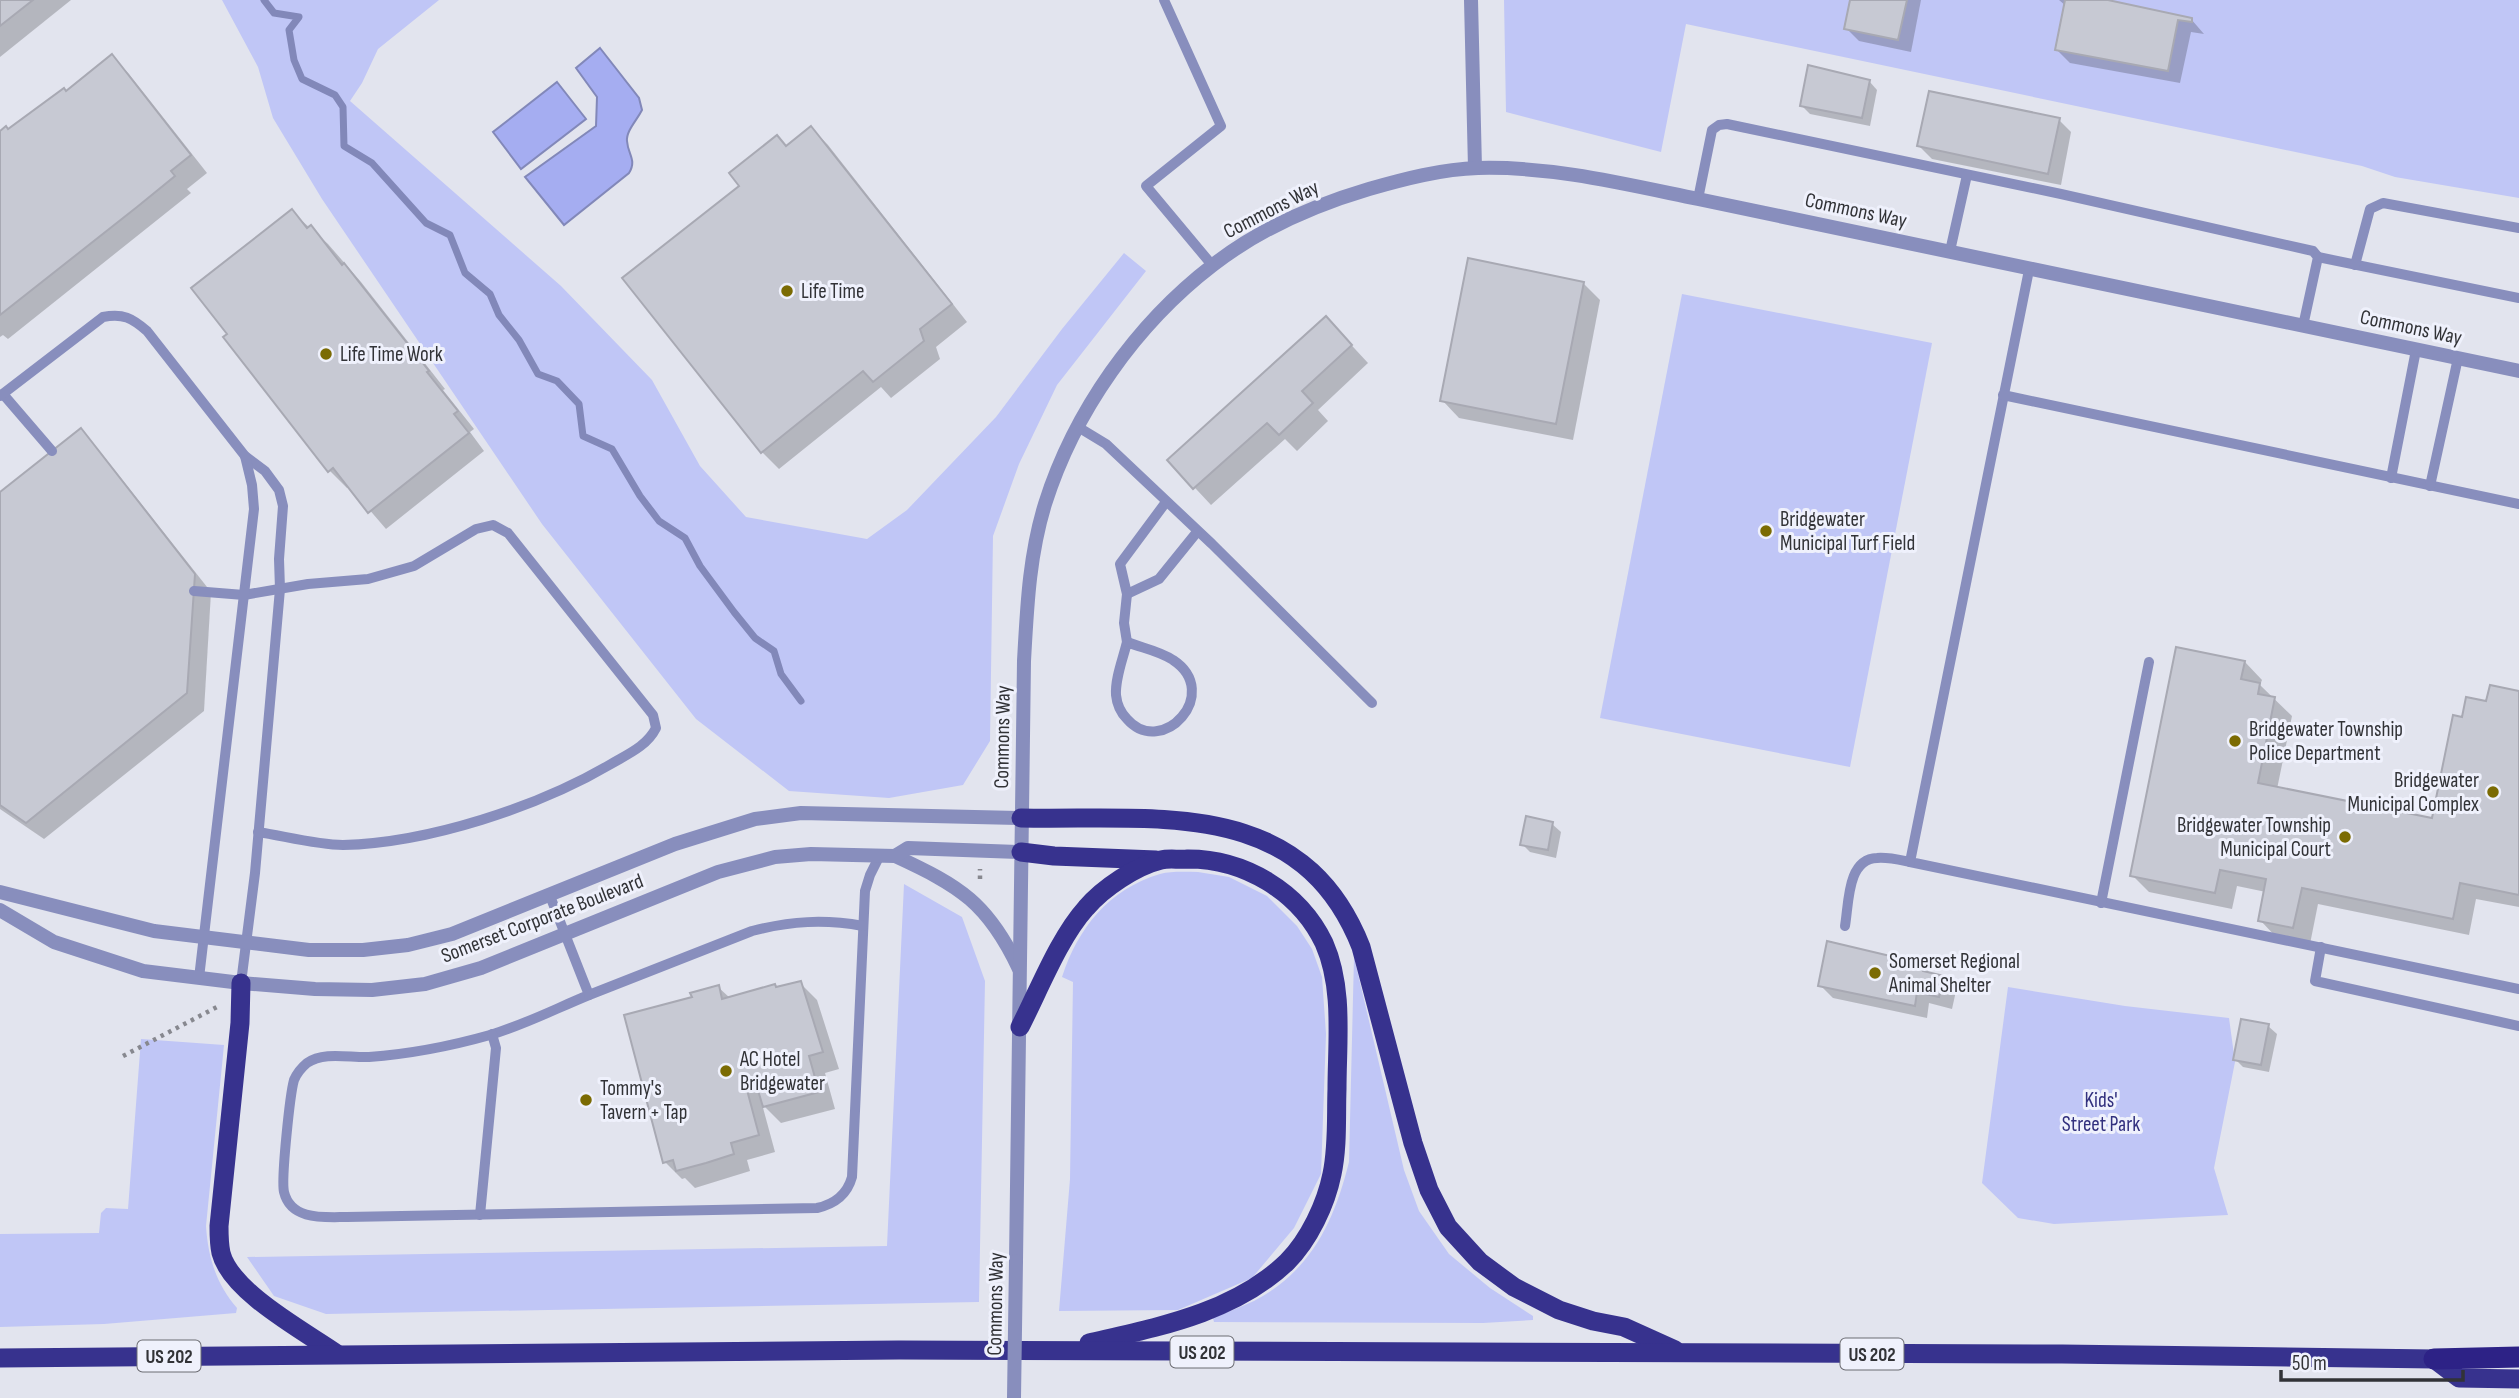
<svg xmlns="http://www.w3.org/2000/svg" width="2519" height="1398" viewBox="0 0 2519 1398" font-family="'Sofia Sans Condensed',sans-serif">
	<rect width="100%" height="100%" fill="#e2e4ee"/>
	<g fill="#c0c6f6">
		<path d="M 222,0 L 439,0 L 378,49 L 362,83 L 350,101 L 561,286 L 652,380 L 700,466 L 746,517 L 867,539 L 907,510 L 996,417 L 1062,329 L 1124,253 L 1146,271 L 1057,385 L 1019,464 L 993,536 L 990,741 L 963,785 L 889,798 L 789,791 L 696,719 L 542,524 L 322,199 L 273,118 L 258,67 Z"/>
		<path d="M 1504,0 L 2519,0 L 2519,198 L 2395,177 L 2362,166 L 1686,24 L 1661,152 L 1506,112 Z"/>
		<path d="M 1682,294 L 1932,343 L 1850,767 L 1600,718 Z"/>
		<path d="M 1198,872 L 1229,877 L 1267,896 L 1297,926 L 1312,949 L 1322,977 L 1326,1034 L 1321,1174 L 1294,1228 L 1252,1278 L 1178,1310 L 1059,1311 L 1070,1179 L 1073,982 L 1062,977 C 1078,928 1109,889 1160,874 C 1171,871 1186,872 1198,872 Z"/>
		<path d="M 904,884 L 962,917 L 985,981 L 979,1302 L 326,1314 L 274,1296 L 247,1257 L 887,1246 Z"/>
		<path d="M 1354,957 L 1404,1170 L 1419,1211 L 1449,1254 L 1490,1288 L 1533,1316 L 1533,1320 L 1483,1323 L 1214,1322 L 1213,1318 C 1227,1312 1241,1307 1254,1301 C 1311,1271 1334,1222 1349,1162 Z"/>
		<path d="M 2008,987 L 2125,1006 L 2229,1018 L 2235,1062 L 2214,1168 L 2228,1215 L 2054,1224 L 2018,1218 L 1982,1183 Z"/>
		<path d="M 141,1039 L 224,1045 L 206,1226 C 208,1257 216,1284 237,1308 L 236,1313 L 104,1324 L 0,1327 L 0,1234 L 99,1233 L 101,1213 L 106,1208 L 128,1209 Z"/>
	</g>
	<g fill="#a5adf1" stroke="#8288b9" stroke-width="2">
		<path d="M 600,48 L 639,98 L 642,110 C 637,120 626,131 627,141 C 628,155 637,160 629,173 L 564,225 L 525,177 L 596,126 L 597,97 L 576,68 Z"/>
		<path d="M 557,82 L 586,119 L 521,169 L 493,132 Z"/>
	</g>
	<g fill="#0003">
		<path d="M 0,0 L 71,0 L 0,57 Z"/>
		<path d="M 1852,0 L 1921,0 L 1911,52 L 1859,41 L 1846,28 Z"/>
		<path d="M 2059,0 L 2099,0 L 2191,19 L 2204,34 L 2191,32 L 2180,83 L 2070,63 L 2057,50 L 2066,6 Z"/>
		<path d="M 112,57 L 129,74 L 207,173 L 187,189 L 191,193 L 8,339 L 3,335 L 0,337 L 0,133 L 9,131 L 66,93 Z"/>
		<path d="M 1869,81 L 1877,90 L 1870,126 L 1810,114 L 1802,106 Z"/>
		<path d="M 2059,120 L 2071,132 L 2061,185 L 1932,159 L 1919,146 Z"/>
		<path d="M 811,128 L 828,145 L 967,322 L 936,347 L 940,359 L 891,398 L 881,387 L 779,469 L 762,452 L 741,186 L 777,137 L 787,147 Z"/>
		<path d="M 292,212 L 328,244 L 361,282 L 445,389 L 443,390 L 474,429 L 470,432 L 484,451 L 386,529 L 349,486 L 347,488 L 330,471 L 226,337 Z"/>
		<path d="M 1583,283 L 1600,300 L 1573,440 L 1459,418 L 1442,400 Z"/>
		<path d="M 1343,336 L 1368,363 L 1318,410 L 1328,421 L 1297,451 L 1285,439 L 1211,505 L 1169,460 Z"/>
		<path d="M 80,431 L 97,448 L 211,592 L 204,711 L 44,839 L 0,809 L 0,494 Z"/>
		<path d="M 2245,662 L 2262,680 L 2260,685 L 2292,716 L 2277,789 L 2433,820 L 2463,720 L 2488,703 L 2519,692 L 2519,907 L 2476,899 L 2469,935 L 2318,904 L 2310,944 L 2277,938 L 2260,920 L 2266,892 L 2237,886 L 2232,909 L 2149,892 L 2132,875 Z"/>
		<path d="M 1552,824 L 1561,832 L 1556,858 L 1530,852 L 1522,844 Z"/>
		<path d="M 1923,966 L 1933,976 L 1943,978 L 1956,991 L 1952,1009 L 1929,1003 L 1927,1018 L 1833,998 L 1820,985 Z"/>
		<path d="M 800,983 L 817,1000 L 839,1069 L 825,1073 L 835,1109 L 781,1123 L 762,1104 L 775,1152 L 747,1160 L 750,1171 L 695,1188 L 685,1178 L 682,1179 L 665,1162 L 694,998 L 718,987 L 730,998 Z"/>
		<path d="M 2268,1026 L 2277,1034 L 2269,1072 L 2243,1067 L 2235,1059 Z"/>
	</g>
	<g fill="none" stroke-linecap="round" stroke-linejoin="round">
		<path stroke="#8288b9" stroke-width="7" d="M 264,0 L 274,13 L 299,17 L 289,30 L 294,60 L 302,79 L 335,95 L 343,107 L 344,146 L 372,163 L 426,223 L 450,235 L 465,273 L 490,294 L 499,315 L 519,340 L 538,374 L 557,381 L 579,404 L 583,436 L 612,449 L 640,496 L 659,521 L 685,538 L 700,566 L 734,612 L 755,638 L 774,651 L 781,674 L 801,701"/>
	</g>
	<g fill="#c7c9d3" stroke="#a8a9b3" stroke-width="2">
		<path d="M 0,0 L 33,0 L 0,26 Z"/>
		<path d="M 1850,0 L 1907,0 L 1898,40 L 1844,29 Z"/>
		<path d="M 2065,0 L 2108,0 L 2192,18 L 2192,22 L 2178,20 L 2168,71 L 2055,50 Z"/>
		<path d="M 112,54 L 191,155 L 171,171 L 175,176 L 137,207 L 0,315 L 0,131 L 6,126 L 8,129 L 64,88 L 66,91 Z"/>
		<path d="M 1808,65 L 1870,80 L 1862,118 L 1800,106 Z"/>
		<path d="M 1929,91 L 2060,118 L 2048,174 L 1917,146 Z"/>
		<path d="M 811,126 L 952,304 L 920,329 L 924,341 L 873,382 L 863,371 L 761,453 L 622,278 L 739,186 L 729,173 L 777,135 L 786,146 Z"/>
		<path d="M 292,209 L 307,228 L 311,225 L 342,265 L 344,263 L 429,371 L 427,372 L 458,411 L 454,414 L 469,433 L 368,513 L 333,468 L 328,472 L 223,337 L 227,334 L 191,288 Z"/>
		<path d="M 1468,258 L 1584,282 L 1556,424 L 1440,401 Z"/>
		<path d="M 1326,316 L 1352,345 L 1302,391 L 1313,403 L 1279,435 L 1267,423 L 1193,489 L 1167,460 Z"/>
		<path d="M 81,428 L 195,574 L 187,693 L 26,823 L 0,805 L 0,492 Z"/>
		<path d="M 2176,647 L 2245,661 L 2241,679 L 2260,683 L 2258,694 L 2275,697 L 2258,783 L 2432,818 L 2453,715 L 2462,717 L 2466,697 L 2486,701 L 2490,685 L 2519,691 L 2519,895 L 2460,883 L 2453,919 L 2302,888 L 2293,928 L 2258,921 L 2266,879 L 2220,870 L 2215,893 L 2130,876 Z"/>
		<path d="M 1526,816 L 1553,822 L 1548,850 L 1520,845 Z"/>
		<path d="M 1827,941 L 1924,964 L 1923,971 L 1944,976 L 1939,997 L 1917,992 L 1915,1006 L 1818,986 Z"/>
		<path d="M 801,981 L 823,1052 L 809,1056 L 819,1092 L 763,1107 L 757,1087 L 747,1090 L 759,1135 L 731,1143 L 734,1154 L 706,1163 L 676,1171 L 673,1160 L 663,1163 L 624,1015 L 692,997 L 690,993 L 719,985 L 722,999 L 775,984 L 776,987 Z"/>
		<path d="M 2241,1019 L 2269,1024 L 2261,1065 L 2233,1060 Z"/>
	</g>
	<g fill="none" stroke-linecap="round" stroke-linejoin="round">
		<g stroke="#87888f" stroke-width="4.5" stroke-dasharray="3.5 5" stroke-linecap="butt">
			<path d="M 980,879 L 980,869"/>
			<path d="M 123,1056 L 217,1007"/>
		</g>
		<g stroke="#888ebd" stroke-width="10">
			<path d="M 1164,0 L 1221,126 L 1146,186 L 1212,265"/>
			<path d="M 1698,199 L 1712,130 L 1719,125 L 1727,124 L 2061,194 L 2313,251 L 2318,257 L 2303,326"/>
			<path d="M 1950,251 L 1967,175"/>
			<path d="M 2318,257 L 2519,298"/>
			<path d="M 2355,265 L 2370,209 L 2383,203 L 2519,228"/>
			<path d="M 2029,270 L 1910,862 L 2519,989"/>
			<path d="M 3,394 L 52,451"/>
			<path d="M 2003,395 L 2519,504"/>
			<path d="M 0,396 L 103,317 C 123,313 132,318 147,331 L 245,456 L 265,471 L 279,490 L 283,506 L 279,559 L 280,589 L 255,873 L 241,983"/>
			<path d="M 1078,427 L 1106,444 L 1212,544 L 1372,703"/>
			<path d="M 2391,478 L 2416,350"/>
			<path d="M 2430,486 L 2458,358"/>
			<path d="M 194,591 L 244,595 L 308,584 L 368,579 L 414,566 L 476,529 L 493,525 L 508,533 L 653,715 L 656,728 C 647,746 628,754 611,764 C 538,807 428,843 343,845 C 317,845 284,836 258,832"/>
			<path d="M 1127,594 L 1159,579 L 1197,532"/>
			<path d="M 1127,642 C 1142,648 1160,651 1173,660 C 1223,693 1162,759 1127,719 C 1121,713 1117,705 1116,695 C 1115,678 1123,659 1127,642 Z"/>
			<path d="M 1127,642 L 1124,623 L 1127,594 L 1120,564 L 1166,502"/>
			<path d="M 550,896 L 589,995 C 557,1008 524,1025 490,1035 C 451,1046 410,1054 369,1057 C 350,1058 324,1051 307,1063 C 301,1068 297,1073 294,1080 C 290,1094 281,1179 284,1192 C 291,1221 325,1217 347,1217 L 817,1208 C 835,1204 847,1195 852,1177 L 865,891 L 870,875 L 880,855"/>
			<path d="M 2101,903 L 2149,662"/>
			<path d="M 1845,926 C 1849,903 1847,859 1877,858 C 1888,857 1900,860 1910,862"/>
			<path d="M 2321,947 L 2315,981 L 2519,1026"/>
			<path d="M 199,978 L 254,509 L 252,485 L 245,456"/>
			<path d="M 589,995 L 752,931 C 791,921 824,919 863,926"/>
			<path d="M 480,1215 L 496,1048 L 492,1034"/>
		</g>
		<g stroke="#888ebd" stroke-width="14">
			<path d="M 1471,0 L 1475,168"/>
			<path d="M 895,856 C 960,886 988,903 1019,969"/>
			<path d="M 0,892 L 154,931 L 309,950 L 363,950 L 408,945 L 452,934 L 675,844 L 755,819 L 801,813 L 1021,818"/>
			<path d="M 0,910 L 54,942 L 143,971 L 241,983 L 315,989 L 372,990 L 425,984 L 481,968 L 718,872 L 775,857 L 811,854 L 895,856 L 908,848 L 1021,852"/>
			<path d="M 1016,1261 L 1024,661 C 1027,608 1029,556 1045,504 C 1074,412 1136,324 1213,265 C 1258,230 1315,205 1369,189 C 1404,179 1442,169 1478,168 C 1552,166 1625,184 1698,199 L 2519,371"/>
		</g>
		<g stroke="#37328e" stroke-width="19">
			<path d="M 1021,818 C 1155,821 1301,795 1361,947 L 1413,1143 L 1429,1190 L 1448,1227 L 1480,1262 L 1514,1287 L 1559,1310 L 1593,1321 L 1624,1327 L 1675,1350"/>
			<path d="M 1021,852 L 1054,856 L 1156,860"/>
			<path d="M 241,983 L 240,1023 L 219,1226 C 219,1234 219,1244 221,1253 C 231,1292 304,1331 337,1354"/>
			<path d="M 1020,1027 C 1039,990 1059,938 1086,908 C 1103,888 1136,866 1161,860 C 1169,858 1179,860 1188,859 C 1244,859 1299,891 1324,943 C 1344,988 1337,1042 1337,1089 C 1336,1117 1338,1146 1332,1174 C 1326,1204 1309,1240 1287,1262 C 1234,1313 1158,1327 1089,1343"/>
			<path d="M 0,1358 L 899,1350 L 2062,1354 L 2434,1359 L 2459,1378 L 2519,1379"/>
		</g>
		<path stroke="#2d2286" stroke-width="21" d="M 2434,1359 L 2519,1357"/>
		<path stroke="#888ebd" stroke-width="14" d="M 1014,1398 L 1016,1261"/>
	</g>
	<g fill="#7b6b03" stroke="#eff1fc" stroke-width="2.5">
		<circle cx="787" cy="291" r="7"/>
		<circle cx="326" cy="354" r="7"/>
		<circle cx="1766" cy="531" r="7"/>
		<circle cx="2235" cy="741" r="7"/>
		<circle cx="2493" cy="792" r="7"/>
		<circle cx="2345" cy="837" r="7"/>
		<circle cx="1875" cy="973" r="7"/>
		<circle cx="726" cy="1071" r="7"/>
		<circle cx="586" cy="1100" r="7"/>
	</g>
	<g text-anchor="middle" stroke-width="6" stroke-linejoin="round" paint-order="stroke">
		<g fill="#eff1fc" stroke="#6b6c72" stroke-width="2">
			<rect x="1170.5" y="1336.5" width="63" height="31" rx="5"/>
			<rect x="1840.5" y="1338.5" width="63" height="31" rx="5"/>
			<rect x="137.5" y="1340.5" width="63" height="31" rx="5"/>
		</g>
		<g font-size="19" font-weight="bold" fill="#323337">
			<text x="1202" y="1359">US 202</text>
			<text x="1872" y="1361">US 202</text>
			<text x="169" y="1363">US 202</text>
		</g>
		<g font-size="21" fill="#323337" stroke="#eff1fc">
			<text transform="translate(1271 209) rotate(-27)" y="7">Commons Way</text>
			<text transform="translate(1856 210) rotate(12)" y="7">Commons Way</text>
			<text transform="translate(2411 327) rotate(12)" y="7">Commons Way</text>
			<text transform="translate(1002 737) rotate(-89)" y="7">Commons Way</text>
			<text transform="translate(542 918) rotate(-21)" y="7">Somerset Corporate Boulevard</text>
			<text transform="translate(995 1304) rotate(-89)" y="7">Commons Way</text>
		</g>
		<g font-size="21" fill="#323337" stroke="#eff1fc" text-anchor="start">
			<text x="801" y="298">Life Time</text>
			<text x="340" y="361">Life Time Work</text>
			<text x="1780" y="526">Bridgewater<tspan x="1780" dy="24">Municipal Turf Field</tspan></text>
			<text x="2249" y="736">Bridgewater Township<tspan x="2249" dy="24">Police Department</tspan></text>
			<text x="2479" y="787" text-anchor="end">Bridgewater<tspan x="2479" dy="24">Municipal Complex</tspan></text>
			<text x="2331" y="832" text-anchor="end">Bridgewater Township<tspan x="2331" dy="24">Municipal Court</tspan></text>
			<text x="1889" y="968">Somerset Regional<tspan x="1889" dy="24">Animal Shelter</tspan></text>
			<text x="740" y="1066">AC Hotel<tspan x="740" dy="24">Bridgewater</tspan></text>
			<text x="600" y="1095">Tommy's<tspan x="600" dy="24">Tavern + Tap</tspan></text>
		</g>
		<g font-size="21" fill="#32307e" stroke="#eff1fc">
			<text x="2101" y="1107">Kids'<tspan x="2101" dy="24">Street Park</tspan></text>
		</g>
	</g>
	<path d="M2281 1370v10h182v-10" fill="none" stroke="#323337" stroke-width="3.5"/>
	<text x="2292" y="1370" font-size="21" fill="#323337" stroke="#eff1fc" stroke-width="5" paint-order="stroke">50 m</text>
</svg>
